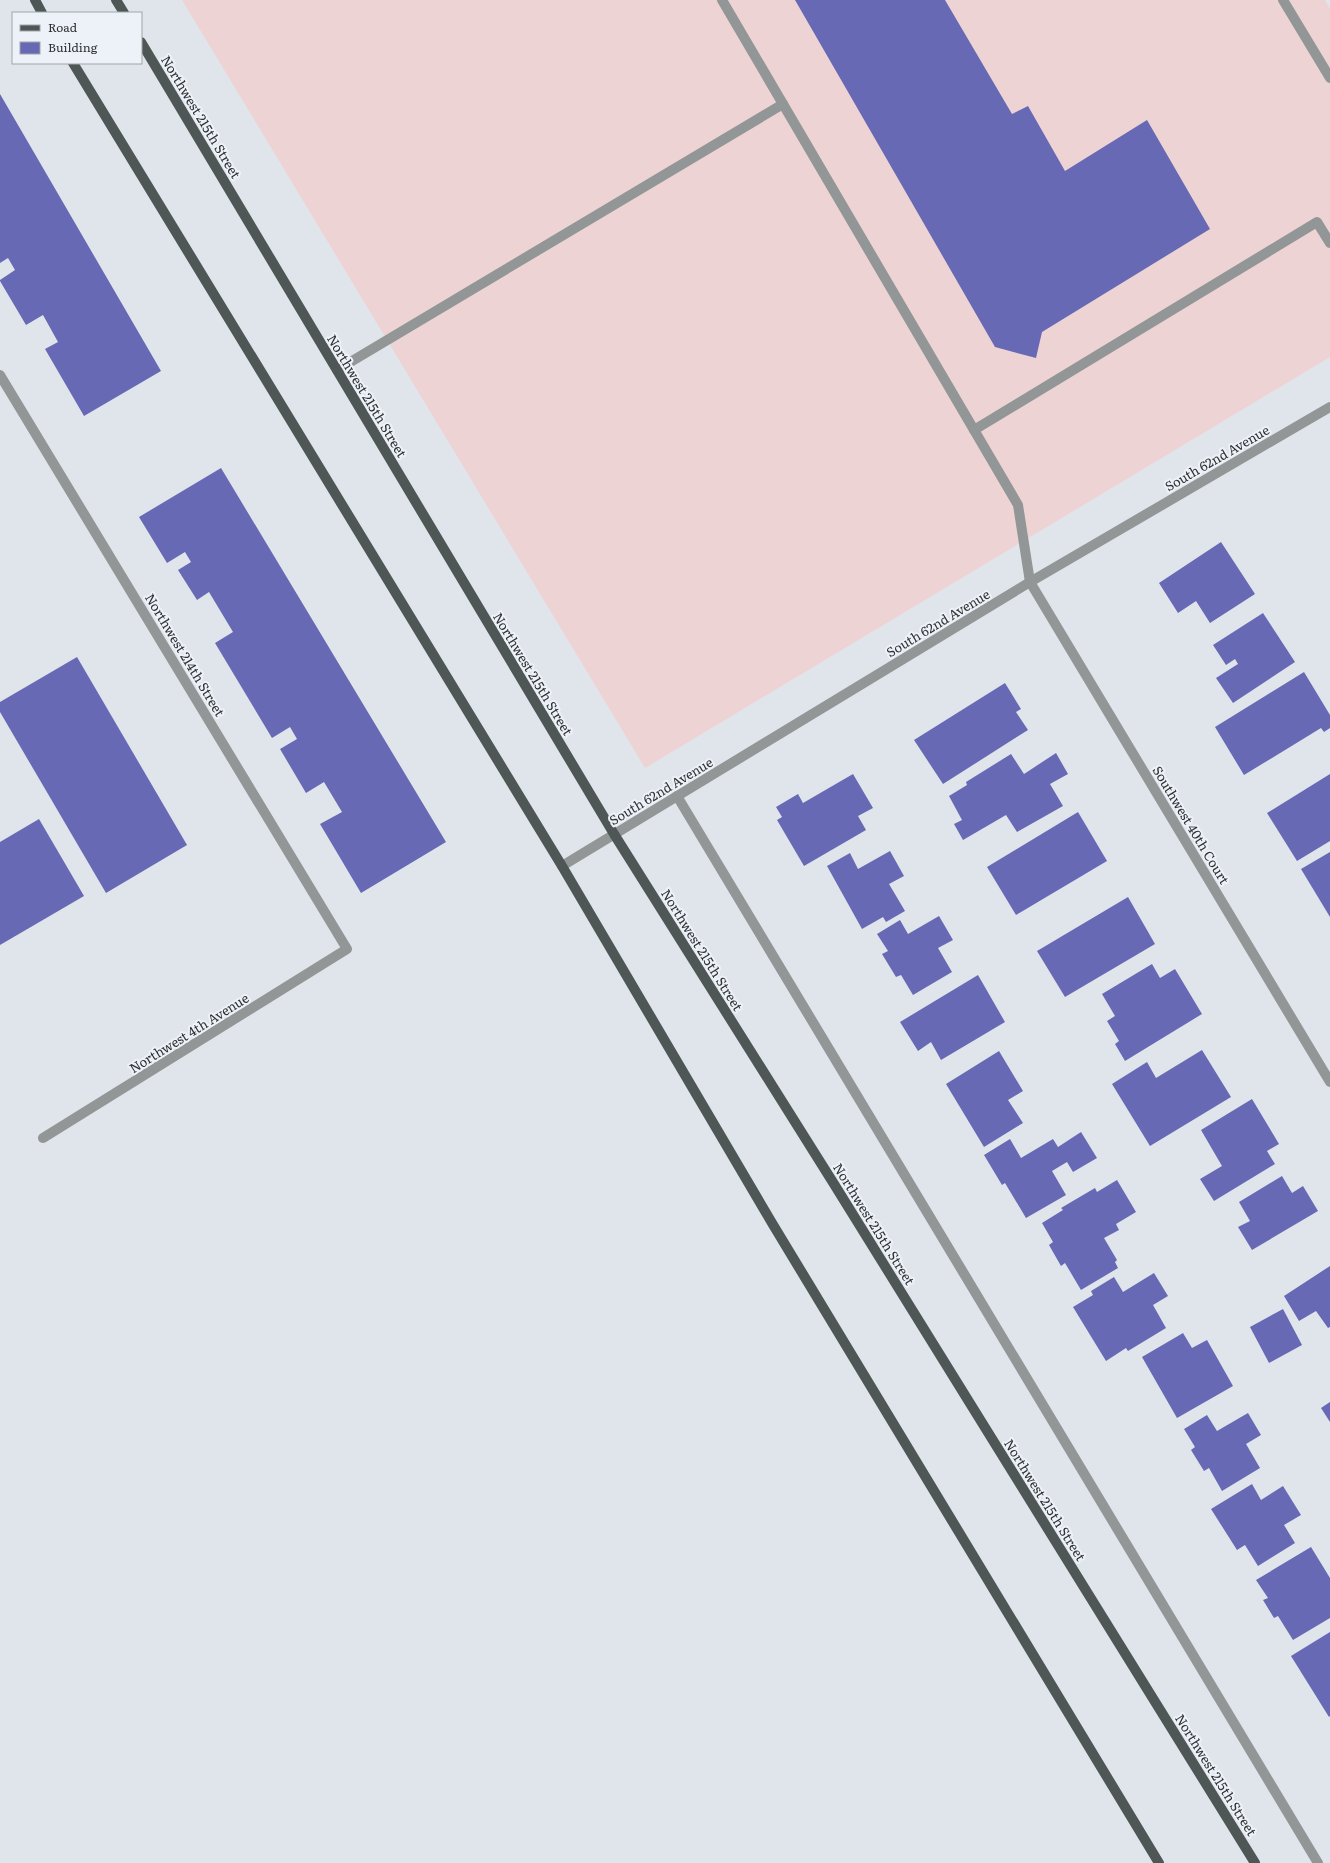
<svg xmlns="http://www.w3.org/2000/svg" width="1330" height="1863" viewBox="0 0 1330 1863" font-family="Literata,serif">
	<rect width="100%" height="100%" fill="#e0e5eb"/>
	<path fill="#eed3d4" d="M 182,0 L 1325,0 L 1330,9 L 1330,357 L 645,768 Z"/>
	<g fill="#6769b5">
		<path d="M 795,0 L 945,0 L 1012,114 L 1028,106 L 1065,171 L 1147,120 L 1210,229 L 1042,332 L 1036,358 L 995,347 Z"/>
		<path d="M 0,94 L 161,371 L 84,416 L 45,349 L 58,342 L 43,315 L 26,325 L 0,281 L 0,280 L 15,270 L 8,258 L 0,263 Z"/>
		<path d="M 221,468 L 446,842 L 361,893 L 320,824 L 342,812 L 324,782 L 306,793 L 280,749 L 297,739 L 290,727 L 272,738 L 215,643 L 233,632 L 209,592 L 197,600 L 178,570 L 191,562 L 185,552 L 167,563 L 139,517 Z"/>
		<path d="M 1221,542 L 1255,594 L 1210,623 L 1196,601 L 1178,613 L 1159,583 Z"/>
		<path d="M 1263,613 L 1295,662 L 1233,703 L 1216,678 L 1238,664 L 1235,659 L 1226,665 L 1213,645 Z"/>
		<path d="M 77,657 L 187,845 L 106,893 L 0,712 L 0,702 Z"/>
		<path d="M 1304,672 L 1330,715 L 1330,728 L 1324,732 L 1321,728 L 1244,775 L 1215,727 Z"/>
		<path d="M 1005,683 L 1021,709 L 1016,712 L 1028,730 L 943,784 L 914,740 Z"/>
		<path d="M 1056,753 L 1068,774 L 1050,784 L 1063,806 L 1017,832 L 1006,815 L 963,840 L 954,824 L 962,820 L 949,796 L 967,785 L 966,782 L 1011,754 L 1024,774 Z"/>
		<path d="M 853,774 L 873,808 L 858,816 L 866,830 L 804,866 L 777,820 L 782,817 L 776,807 L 798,794 L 803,803 Z"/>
		<path d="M 1330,774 L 1330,841 L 1297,861 L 1267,813 Z"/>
		<path d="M 1078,812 L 1107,861 L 1016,915 L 987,867 Z"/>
		<path d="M 39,819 L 84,896 L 0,945 L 0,842 Z"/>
		<path d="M 890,851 L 904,876 L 889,884 L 905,911 L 886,922 L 883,917 L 862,929 L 827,866 L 850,853 L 858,869 Z"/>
		<path d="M 1330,852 L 1330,917 L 1301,869 Z"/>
		<path d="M 1128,897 L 1155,944 L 1065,997 L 1037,951 Z"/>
		<path d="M 939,916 L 953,940 L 938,948 L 952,972 L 913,995 L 901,975 L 896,977 L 882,954 L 888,951 L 877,934 L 900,920 L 908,934 Z"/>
		<path d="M 1152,964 L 1160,978 L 1175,969 L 1202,1014 L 1125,1061 L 1115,1044 L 1119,1041 L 1107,1021 L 1115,1016 L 1102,994 Z"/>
		<path d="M 978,975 L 1005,1022 L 941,1060 L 931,1042 L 918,1051 L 900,1022 Z"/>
		<path d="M 1202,1050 L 1231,1097 L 1150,1146 L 1112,1084 L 1147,1062 L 1156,1078 Z"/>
		<path d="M 999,1051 L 1023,1091 L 1008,1100 L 1023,1123 L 984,1147 L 946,1084 Z"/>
		<path d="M 1252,1099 L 1279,1144 L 1267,1151 L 1275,1164 L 1214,1201 L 1200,1179 L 1222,1166 L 1201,1130 Z"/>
		<path d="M 1081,1132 L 1097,1158 L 1073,1172 L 1067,1162 L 1052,1171 L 1066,1195 L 1026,1218 L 1005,1183 L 1002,1185 L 984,1155 L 1010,1139 L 1021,1158 L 1053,1139 L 1058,1147 Z"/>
		<path d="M 1282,1176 L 1292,1193 L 1303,1186 L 1318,1211 L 1252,1250 L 1238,1227 L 1250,1221 L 1239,1202 Z"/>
		<path d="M 1117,1180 L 1136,1212 L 1116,1224 L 1119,1230 L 1104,1238 L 1117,1260 L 1115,1262 L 1118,1268 L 1081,1290 L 1065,1263 L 1061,1266 L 1049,1245 L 1053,1242 L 1042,1223 L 1063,1210 L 1061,1208 L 1095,1188 L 1097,1192 Z"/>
		<path d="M 1330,1266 L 1330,1327 L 1328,1328 L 1316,1311 L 1299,1321 L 1284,1296 Z"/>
		<path d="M 1154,1273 L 1168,1296 L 1153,1305 L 1166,1328 L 1128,1351 L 1126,1348 L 1106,1361 L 1073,1307 L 1093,1295 L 1091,1291 L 1114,1277 L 1123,1292 Z"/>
		<path d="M 1283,1309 L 1302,1345 L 1269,1363 L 1250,1327 Z"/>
		<path d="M 1183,1333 L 1192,1348 L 1207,1340 L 1233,1386 L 1177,1418 L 1142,1357 Z"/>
		<path d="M 1330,1402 L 1330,1422 L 1321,1408 Z"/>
		<path d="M 1248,1413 L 1261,1435 L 1246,1444 L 1260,1468 L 1222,1491 L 1209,1468 L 1204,1471 L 1191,1450 L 1195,1447 L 1184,1429 L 1207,1415 L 1217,1431 Z"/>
		<path d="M 1252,1484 L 1261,1500 L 1283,1486 L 1301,1515 L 1284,1525 L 1295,1543 L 1258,1566 L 1245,1545 L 1237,1550 L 1211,1509 Z"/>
		<path d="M 1311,1547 L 1330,1578 L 1330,1618 L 1293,1640 L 1278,1616 L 1274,1618 L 1263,1600 L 1268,1598 L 1256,1580 Z"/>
		<path d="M 1330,1632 L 1330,1716 L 1329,1717 L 1291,1656 Z"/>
	</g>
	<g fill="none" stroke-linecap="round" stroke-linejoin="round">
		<g stroke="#929696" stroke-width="10">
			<path d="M 722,0 L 1018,505 L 1030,582 L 1330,1082"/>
			<path d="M 1283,0 L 1330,78"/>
			<path d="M 337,370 L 783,104"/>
			<path d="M 0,375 L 347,949 L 43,1138"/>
			<path d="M 974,430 L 1317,222 L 1330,243"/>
			<path d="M 677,796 L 1318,1863"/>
			<path d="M 562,866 L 1030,582 L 1330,407"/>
		</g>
		<g stroke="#4f5656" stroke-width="10">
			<path d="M 35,0 L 42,13"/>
			<path d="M 116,0 L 124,13"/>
			<path d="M 141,42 L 614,834 L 834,1184 L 1255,1863"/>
			<path d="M 73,63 L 562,866 L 772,1223 L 1159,1863"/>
		</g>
	</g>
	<g text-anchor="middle" stroke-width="4" stroke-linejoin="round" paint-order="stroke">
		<g font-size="13" fill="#2f3133" stroke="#edf2f8">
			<text transform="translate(201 117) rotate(59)" y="5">Northwest 215th Street</text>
			<text transform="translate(367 396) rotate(59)" y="5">Northwest 215th Street</text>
			<text transform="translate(1217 458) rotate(-30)" y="5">South 62nd Avenue</text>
			<text transform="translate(938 623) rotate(-31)" y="5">South 62nd Avenue</text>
			<text transform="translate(185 655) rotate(59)" y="5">Northwest 214th Street</text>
			<text transform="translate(533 674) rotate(59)" y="5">Northwest 215th Street</text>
			<text transform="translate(661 791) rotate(-31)" y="5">South 62nd Avenue</text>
			<text transform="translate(1191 825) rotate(59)" y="5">Southwest 40th Court</text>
			<text transform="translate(702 950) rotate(58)" y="5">Northwest 215th Street</text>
			<text transform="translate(189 1033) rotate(-32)" y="5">Northwest 4th Avenue</text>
			<text transform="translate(874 1224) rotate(58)" y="5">Northwest 215th Street</text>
			<text transform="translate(1045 1500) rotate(58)" y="5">Northwest 215th Street</text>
			<text transform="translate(1216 1775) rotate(58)" y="5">Northwest 215th Street</text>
		</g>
	</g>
	<rect x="12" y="12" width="130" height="52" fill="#edf2f8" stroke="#a1a5a9"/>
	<rect x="20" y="25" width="20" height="6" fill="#4f5656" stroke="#a1a5a9"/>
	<text x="48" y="32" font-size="12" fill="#2f3133">Road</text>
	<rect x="20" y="42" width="20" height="12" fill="#6769b5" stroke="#a1a5a9"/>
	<text x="48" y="52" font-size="12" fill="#2f3133">Building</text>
</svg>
